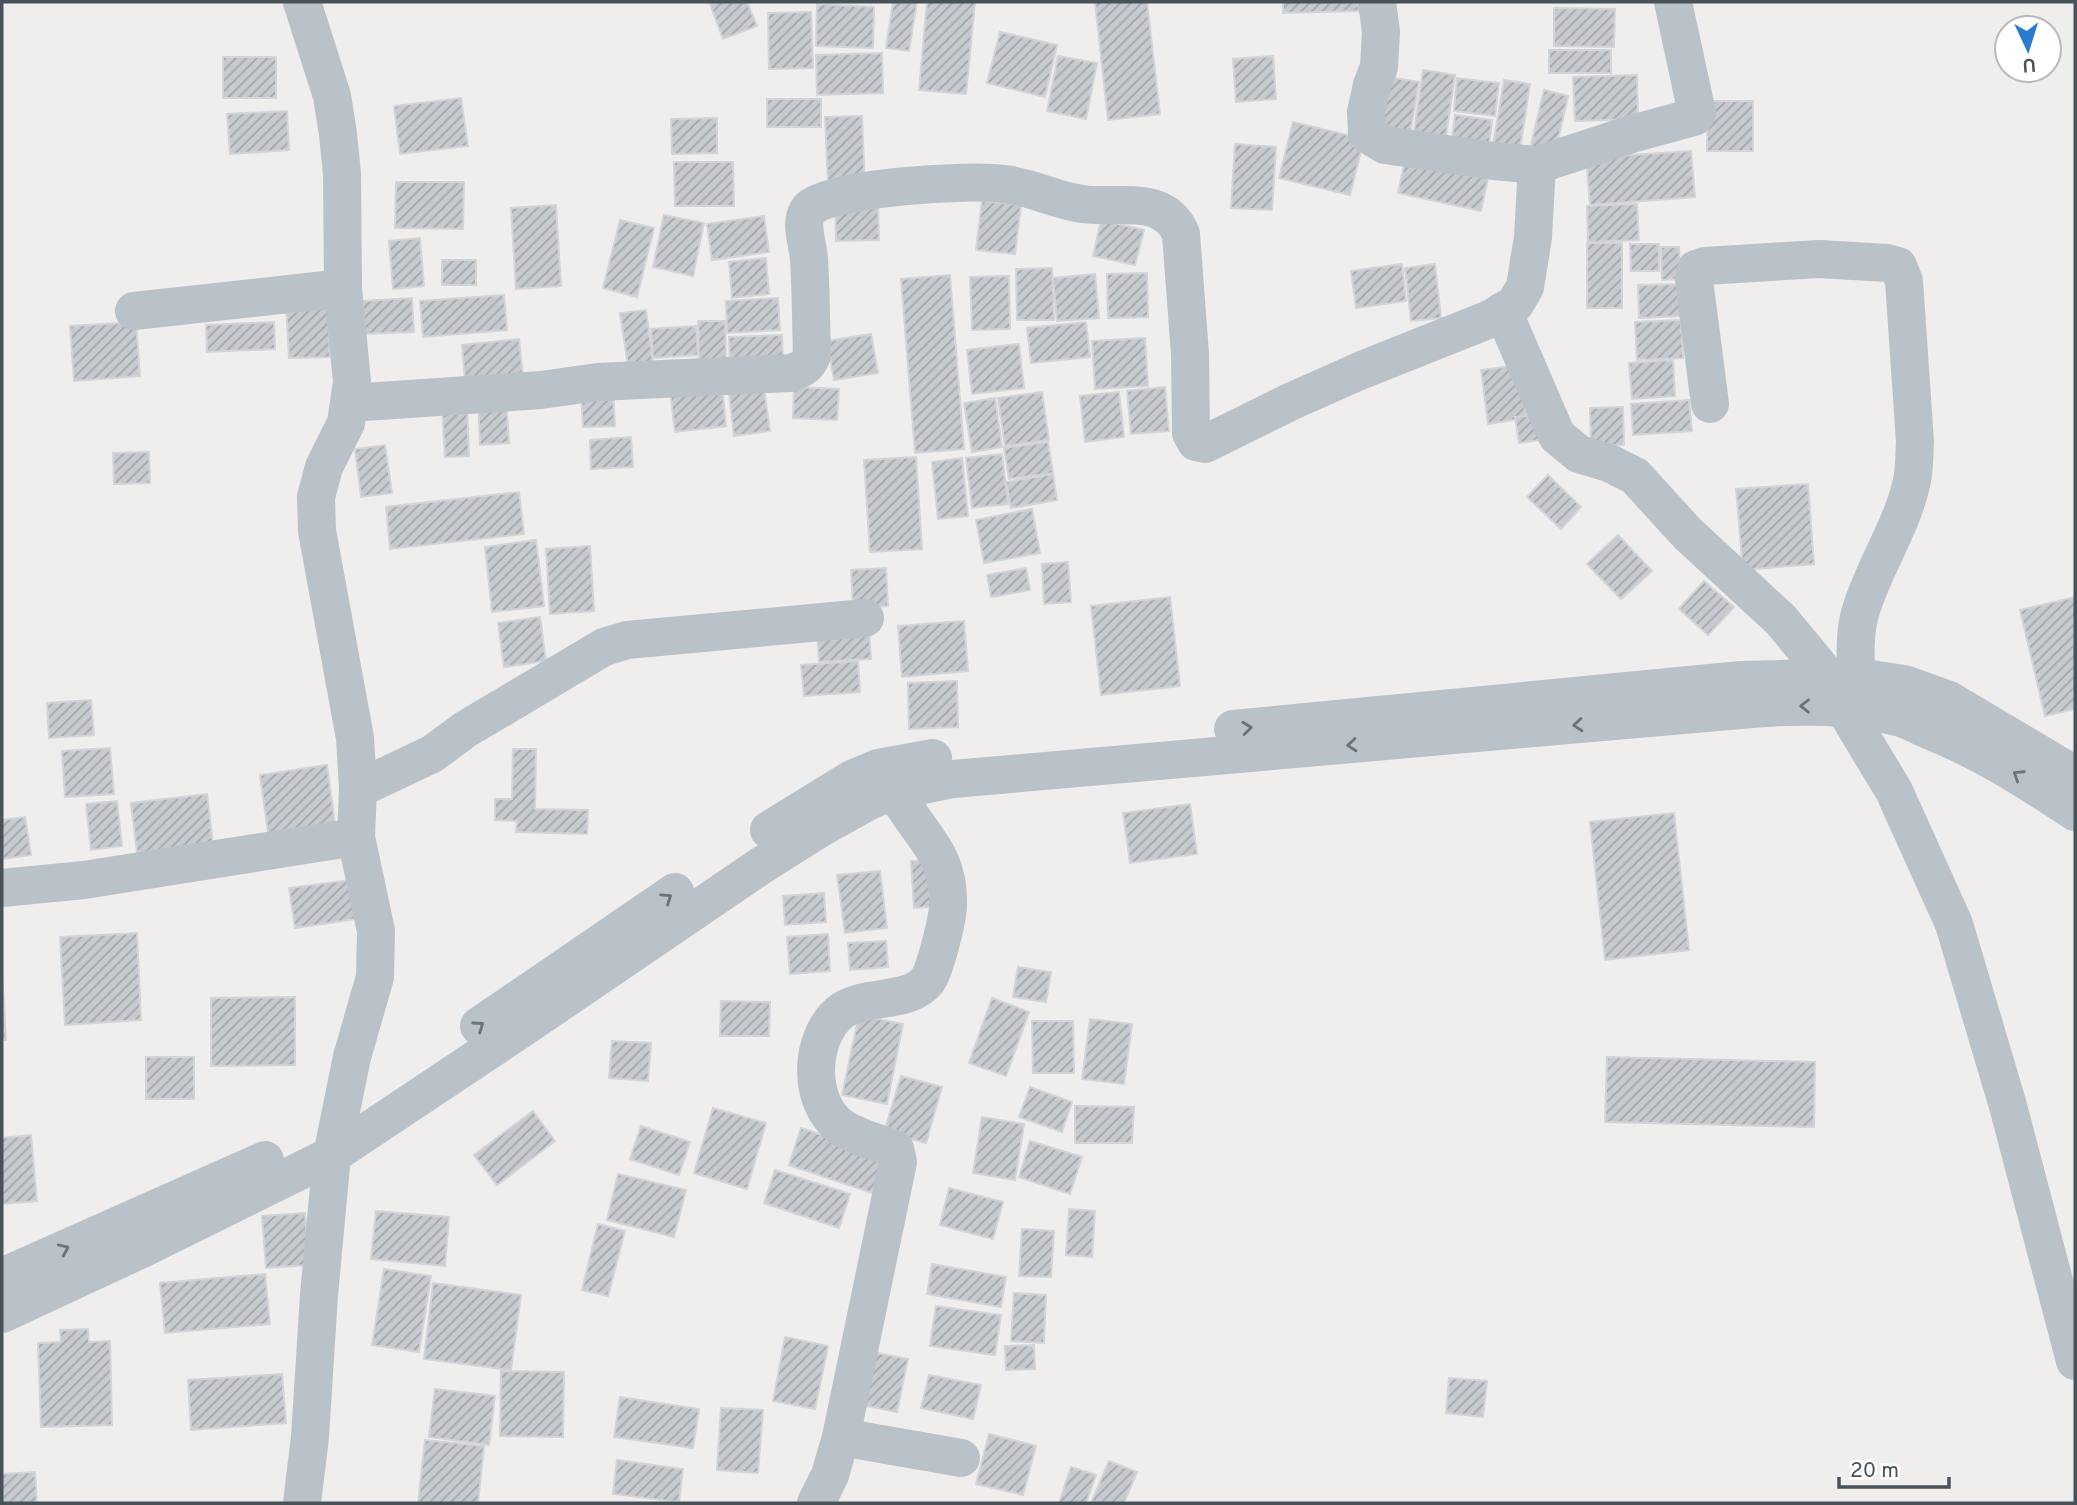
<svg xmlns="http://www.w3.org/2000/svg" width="2077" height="1505" viewBox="0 0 2077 1505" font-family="Overpass,sans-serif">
	<defs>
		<pattern id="building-hatch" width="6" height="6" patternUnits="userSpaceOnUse" patternTransform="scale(1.75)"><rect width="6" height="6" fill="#c7cbd0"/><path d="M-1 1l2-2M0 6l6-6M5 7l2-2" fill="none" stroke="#a3a7ac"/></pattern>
	</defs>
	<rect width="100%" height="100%" fill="#f0eded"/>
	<g fill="url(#building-hatch)" stroke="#d2d4d8" stroke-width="2">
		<path d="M 716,2 L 747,2 L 757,26 L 723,39 L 710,4 Z"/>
		<path d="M 893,2 L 917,2 L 909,51 L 886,48 Z"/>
		<path d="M 927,2 L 975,2 L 966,94 L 919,90 Z"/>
		<path d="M 1095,2 L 1147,2 L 1160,114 L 1108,120 Z"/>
		<path d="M 1283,2 L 1358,2 L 1359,11 L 1283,13 Z"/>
		<path d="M 817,4 L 874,7 L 873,48 L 816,46 Z"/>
		<path d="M 1554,8 L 1615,9 L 1614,47 L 1554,46 Z"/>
		<path d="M 811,12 L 813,68 L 769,69 L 768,13 Z"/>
		<path d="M 1000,32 L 1057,45 L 1045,97 L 987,83 Z"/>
		<rect x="1549" y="50" width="62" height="23"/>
		<path d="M 882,53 L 883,93 L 817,95 L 816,55 Z"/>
		<path d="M 1058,56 L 1097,63 L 1086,119 L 1047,111 Z"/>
		<path d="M 1273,56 L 1276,99 L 1236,102 L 1233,59 Z"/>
		<rect x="223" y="57" width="53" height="41"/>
		<path d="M 1423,70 L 1455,75 L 1445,143 L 1413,139 Z"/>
		<path d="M 1637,75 L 1638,119 L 1575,121 L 1573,77 Z"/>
		<path d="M 1383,76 L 1419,82 L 1410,134 L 1373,128 Z"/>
		<path d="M 1457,78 L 1499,83 L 1495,116 L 1454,111 Z"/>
		<path d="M 1504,80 L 1530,84 L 1519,156 L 1492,152 Z"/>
		<path d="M 1544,90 L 1568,96 L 1554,158 L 1529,153 Z"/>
		<path d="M 461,98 L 468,146 L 400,154 L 394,106 Z"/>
		<rect x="767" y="99" width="54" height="28"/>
		<rect x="1707" y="101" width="46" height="50"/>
		<path d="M 287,111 L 289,150 L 230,154 L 227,114 Z"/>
		<path d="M 1455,115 L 1492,120 L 1488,153 L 1451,147 Z"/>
		<path d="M 862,116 L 865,185 L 828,186 L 825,117 Z"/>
		<path d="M 717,118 L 717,153 L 672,154 L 671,119 Z"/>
		<path d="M 1293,122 L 1364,139 L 1350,195 L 1279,178 Z"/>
		<path d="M 1235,144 L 1276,147 L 1272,210 L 1231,208 Z"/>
		<path d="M 1691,151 L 1695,197 L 1590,205 L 1586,158 Z"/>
		<path d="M 1406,155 L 1489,173 L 1481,211 L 1398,193 Z"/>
		<path d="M 674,162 L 733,162 L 734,206 L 675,206 Z"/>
		<path d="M 396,182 L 464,182 L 463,229 L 395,228 Z"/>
		<path d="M 982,201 L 1021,205 L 1015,254 L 976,250 Z"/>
		<path d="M 835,204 L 878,204 L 879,240 L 836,241 Z"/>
		<path d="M 1637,204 L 1639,240 L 1588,242 L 1587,206 Z"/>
		<path d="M 556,205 L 561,286 L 516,289 L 511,208 Z"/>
		<path d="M 664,215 L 704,223 L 693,276 L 653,267 Z"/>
		<path d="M 764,216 L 769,252 L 712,260 L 707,224 Z"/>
		<path d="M 620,220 L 654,228 L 637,297 L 603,288 Z"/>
		<path d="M 1101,220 L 1144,230 L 1135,265 L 1093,256 Z"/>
		<path d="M 420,238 L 424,286 L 393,289 L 389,241 Z"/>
		<rect x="1587" y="243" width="35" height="65"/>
		<path d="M 1630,244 L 1659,244 L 1659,271 L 1631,271 Z"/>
		<path d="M 1661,247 L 1679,247 L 1680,279 L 1662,280 Z"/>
		<path d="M 766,258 L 769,294 L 732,298 L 729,262 Z"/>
		<rect x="442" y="260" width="34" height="25"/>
		<path d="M 1402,264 L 1406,301 L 1356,308 L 1351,271 Z"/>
		<path d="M 1435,264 L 1441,318 L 1411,321 L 1405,268 Z"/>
		<path d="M 1052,268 L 1054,320 L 1017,320 L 1016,269 Z"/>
		<path d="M 1147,273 L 1148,317 L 1108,318 L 1107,274 Z"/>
		<path d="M 1095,274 L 1099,318 L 1057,321 L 1053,278 Z"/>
		<path d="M 950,275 L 964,449 L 915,453 L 901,279 Z"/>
		<path d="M 1009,276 L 1010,329 L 972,330 L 970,277 Z"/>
		<path d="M 1681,284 L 1681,316 L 1639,318 L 1638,285 Z"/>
		<path d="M 504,295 L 507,330 L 423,337 L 420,301 Z"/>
		<path d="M 412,298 L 414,332 L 364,334 L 363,301 Z"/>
		<path d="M 778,298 L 780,330 L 727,333 L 726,301 Z"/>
		<path d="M 328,303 L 330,357 L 289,358 L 286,305 Z"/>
		<path d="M 646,310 L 653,363 L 628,366 L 620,313 Z"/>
		<path d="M 1681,320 L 1683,358 L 1637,360 L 1635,322 Z"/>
		<path d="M 698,321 L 725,321 L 726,360 L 699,360 Z"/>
		<path d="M 136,322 L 140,376 L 74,381 L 70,326 Z"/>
		<path d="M 274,322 L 275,349 L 207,352 L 206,325 Z"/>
		<path d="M 1086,322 L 1090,357 L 1031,363 L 1027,328 Z"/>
		<path d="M 696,326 L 698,355 L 653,358 L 651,329 Z"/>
		<path d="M 871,334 L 878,373 L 834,380 L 827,341 Z"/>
		<path d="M 782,335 L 783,362 L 730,364 L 729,337 Z"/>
		<path d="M 1145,338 L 1148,386 L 1095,389 L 1092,341 Z"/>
		<path d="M 519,339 L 523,376 L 465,381 L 462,345 Z"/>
		<path d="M 1019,344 L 1024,388 L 972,394 L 967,350 Z"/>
		<path d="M 1673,360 L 1675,396 L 1632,399 L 1629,363 Z"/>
		<path d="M 1518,365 L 1526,418 L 1488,424 L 1481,370 Z"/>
		<path d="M 763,381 L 770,431 L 734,436 L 728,385 Z"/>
		<path d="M 722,385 L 726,426 L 675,432 L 670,391 Z"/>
		<path d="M 794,387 L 839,389 L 837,420 L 793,418 Z"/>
		<path d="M 1165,387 L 1169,431 L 1131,434 L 1127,391 Z"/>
		<path d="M 613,390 L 615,426 L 583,427 L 581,392 Z"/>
		<path d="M 1042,392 L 1049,440 L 1005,446 L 998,398 Z"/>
		<path d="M 1119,392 L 1124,437 L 1085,442 L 1080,396 Z"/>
		<path d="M 506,397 L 509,443 L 480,445 L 478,398 Z"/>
		<path d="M 995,398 L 1002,447 L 972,452 L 964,403 Z"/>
		<path d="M 1689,400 L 1692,431 L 1633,435 L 1631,404 Z"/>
		<path d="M 467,406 L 469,456 L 445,457 L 442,407 Z"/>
		<path d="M 1623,407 L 1624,445 L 1591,446 L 1590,408 Z"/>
		<path d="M 1537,415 L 1540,440 L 1519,443 L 1515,417 Z"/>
		<path d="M 631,437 L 633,467 L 591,469 L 590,440 Z"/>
		<path d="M 1048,442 L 1053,473 L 1009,479 L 1004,448 Z"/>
		<path d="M 385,445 L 392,493 L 361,497 L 355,449 Z"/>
		<path d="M 149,452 L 150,483 L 114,484 L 113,453 Z"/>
		<path d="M 1002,454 L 1008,504 L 972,508 L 966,458 Z"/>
		<path d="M 916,457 L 922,549 L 870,552 L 864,460 Z"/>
		<path d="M 962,458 L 968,516 L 938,519 L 932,462 Z"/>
		<path d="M 1053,474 L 1057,500 L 1011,508 L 1006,482 Z"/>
		<path d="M 1548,475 L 1581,507 L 1561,529 L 1527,497 Z"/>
		<path d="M 1808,484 L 1814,564 L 1743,570 L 1736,489 Z"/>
		<path d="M 519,492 L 524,534 L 390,549 L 386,507 Z"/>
		<path d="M 1032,509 L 1040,553 L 984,563 L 976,520 Z"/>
		<path d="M 1618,535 L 1652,571 L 1621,599 L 1587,564 Z"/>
		<path d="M 536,540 L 544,606 L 492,612 L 485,547 Z"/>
		<path d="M 590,546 L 594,611 L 550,614 L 546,549 Z"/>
		<path d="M 1068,562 L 1071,602 L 1044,604 L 1042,564 Z"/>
		<path d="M 886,568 L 888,606 L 853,608 L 851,570 Z"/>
		<path d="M 1026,568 L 1030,590 L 991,597 L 987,575 Z"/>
		<path d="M 1704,581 L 1734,607 L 1708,635 L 1679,609 Z"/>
		<path d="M 1170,597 L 1180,686 L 1101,695 L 1091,606 Z"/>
		<path d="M 2075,597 L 2075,709 L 2045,716 L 2020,610 Z"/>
		<path d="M 540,617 L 546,661 L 504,667 L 498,623 Z"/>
		<path d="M 964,621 L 968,671 L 902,677 L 898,626 Z"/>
		<path d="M 869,630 L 871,659 L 819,662 L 817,633 Z"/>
		<path d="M 858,661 L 860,692 L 804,696 L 801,665 Z"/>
		<path d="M 957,681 L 958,727 L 909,729 L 908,683 Z"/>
		<path d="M 91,700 L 94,735 L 49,738 L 47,703 Z"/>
		<path d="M 110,748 L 114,794 L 65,797 L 62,751 Z"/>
		<path d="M 513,749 L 536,749 L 535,809 L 588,810 L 587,834 L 516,832 L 517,821 L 495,820 L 495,799 L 512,799 Z"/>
		<path d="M 327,765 L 335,824 L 268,833 L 260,775 Z"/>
		<path d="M 207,794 L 213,844 L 137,853 L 131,803 Z"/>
		<path d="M 117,801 L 122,846 L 91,850 L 86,804 Z"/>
		<path d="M 1190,804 L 1197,854 L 1130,863 L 1123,813 Z"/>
		<path d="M 1674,813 L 1689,950 L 1605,960 L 1590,822 Z"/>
		<path d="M 25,817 L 31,855 L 2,859 L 2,820 Z"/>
		<path d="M 939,860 L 942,906 L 914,908 L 911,861 Z"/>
		<path d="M 880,871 L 887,928 L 845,933 L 837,875 Z"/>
		<path d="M 357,879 L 363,918 L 295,928 L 289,888 Z"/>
		<path d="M 824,893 L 826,922 L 785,925 L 783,896 Z"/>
		<path d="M 137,933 L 141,1020 L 65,1025 L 60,937 Z"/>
		<path d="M 828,934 L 830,971 L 790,974 L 787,937 Z"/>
		<path d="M 886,941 L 888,967 L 850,970 L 848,943 Z"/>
		<path d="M 1018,967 L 1051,972 L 1046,1002 L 1013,997 Z"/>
		<path d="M 2,970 L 6,1040 L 2,1040 Z"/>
		<path d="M 295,997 L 295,1065 L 211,1066 L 211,998 Z"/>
		<path d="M 992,998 L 1029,1012 L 1006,1076 L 969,1063 Z"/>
		<path d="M 721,1001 L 770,1002 L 769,1036 L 720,1036 Z"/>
		<path d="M 859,1015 L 903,1024 L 887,1104 L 842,1095 Z"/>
		<path d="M 1090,1019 L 1132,1024 L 1124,1084 L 1082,1079 Z"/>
		<path d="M 1032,1021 L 1073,1021 L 1074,1073 L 1033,1073 Z"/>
		<path d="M 612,1041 L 651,1043 L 648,1081 L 609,1078 Z"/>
		<rect x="146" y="1057" width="48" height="42"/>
		<path d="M 1607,1057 L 1815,1062 L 1814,1127 L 1605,1122 Z"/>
		<path d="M 901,1076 L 942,1087 L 926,1143 L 884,1132 Z"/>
		<path d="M 1030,1087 L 1072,1102 L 1062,1132 L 1019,1117 Z"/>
		<path d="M 1075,1106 L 1134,1107 L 1132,1143 L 1075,1143 Z"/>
		<path d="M 713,1108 L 766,1123 L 747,1189 L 694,1173 Z"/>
		<path d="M 533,1111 L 555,1141 L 497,1185 L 474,1155 Z"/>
		<path d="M 982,1117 L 1024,1124 L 1015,1180 L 973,1173 Z"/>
		<path d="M 641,1126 L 690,1142 L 679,1175 L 630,1159 Z"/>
		<path d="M 801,1128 L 885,1155 L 872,1193 L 789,1165 Z"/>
		<path d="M 31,1135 L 37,1201 L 2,1204 L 2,1138 Z"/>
		<path d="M 1030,1141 L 1082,1157 L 1070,1194 L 1019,1177 Z"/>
		<path d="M 775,1170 L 850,1194 L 839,1228 L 764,1203 Z"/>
		<path d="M 618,1174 L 686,1190 L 674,1237 L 607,1220 Z"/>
		<path d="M 949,1188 L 1003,1202 L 993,1239 L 940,1225 Z"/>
		<path d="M 1069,1209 L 1095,1211 L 1092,1257 L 1066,1255 Z"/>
		<path d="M 376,1211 L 449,1217 L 445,1266 L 371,1259 Z"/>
		<path d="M 305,1213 L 309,1265 L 266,1268 L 262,1216 Z"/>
		<path d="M 598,1224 L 625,1231 L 608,1296 L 582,1290 Z"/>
		<path d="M 1022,1229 L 1054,1231 L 1051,1277 L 1019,1276 Z"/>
		<path d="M 932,1264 L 1006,1277 L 1001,1307 L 927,1294 Z"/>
		<path d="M 384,1269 L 431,1276 L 419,1352 L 372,1345 Z"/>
		<path d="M 265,1274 L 270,1324 L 165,1333 L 160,1283 Z"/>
		<path d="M 433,1283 L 521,1295 L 511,1370 L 424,1359 Z"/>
		<path d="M 1014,1293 L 1046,1295 L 1044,1343 L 1011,1341 Z"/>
		<path d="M 936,1306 L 1001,1315 L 995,1355 L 930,1346 Z"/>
		<path d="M 88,1329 L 89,1342 L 110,1341 L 112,1425 L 41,1427 L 38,1343 L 61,1342 L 60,1330 Z"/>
		<path d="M 785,1337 L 828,1346 L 815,1409 L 773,1401 Z"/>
		<path d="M 1034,1345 L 1035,1369 L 1006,1370 L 1005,1346 Z"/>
		<path d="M 868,1351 L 908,1359 L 897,1412 L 857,1404 Z"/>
		<path d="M 501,1371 L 564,1372 L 563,1437 L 500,1436 Z"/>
		<path d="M 282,1374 L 286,1423 L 191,1430 L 188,1380 Z"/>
		<path d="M 929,1375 L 981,1385 L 973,1419 L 921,1408 Z"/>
		<path d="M 1449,1378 L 1487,1381 L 1483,1417 L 1446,1413 Z"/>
		<path d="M 435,1389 L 495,1396 L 489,1445 L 429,1437 Z"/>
		<path d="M 620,1397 L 699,1409 L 693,1448 L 614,1437 Z"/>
		<path d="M 721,1408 L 763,1410 L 758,1473 L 717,1470 Z"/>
		<path d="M 989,1434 L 1036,1446 L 1023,1495 L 976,1484 Z"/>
		<path d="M 425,1440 L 484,1446 L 478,1503 L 418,1503 Z"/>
		<path d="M 617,1460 L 683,1469 L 679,1502 L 613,1494 Z"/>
		<path d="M 1109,1461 L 1137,1472 L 1124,1503 L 1091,1503 Z"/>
		<path d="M 1071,1467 L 1096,1475 L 1086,1503 L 1059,1503 Z"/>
		<path d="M 35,1472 L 37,1503 L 2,1503 L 2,1474 Z"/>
	</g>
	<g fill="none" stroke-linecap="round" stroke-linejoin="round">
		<g stroke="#bac2c9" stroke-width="38">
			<path d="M 1377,2 L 1381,32 L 1379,67 L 1372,85 L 1366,112 L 1367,134 L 1385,145 L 1494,161 L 1537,165"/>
			<path d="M 134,311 L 343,288"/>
			<path d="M 1503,311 L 1557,436 L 1579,454 L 1609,463 L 1635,476 L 1687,533 L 1781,620 L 1829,678"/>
			<path d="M 350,403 L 541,390 L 598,382 L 791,373 C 802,369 808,366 812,355 C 811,323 811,291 809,259 C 808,246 802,230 805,217 C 806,214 808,210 810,208 C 836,187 970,179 1004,184 C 1031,187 1055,200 1082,204 C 1117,209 1164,193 1181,234 L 1190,354 L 1191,433 L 1196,442 L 1205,444 L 1292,401 L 1362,370 L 1490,319 L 1515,304 L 1525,287 L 1533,237 L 1537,165 L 1635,133 L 1694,117 L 1697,113 L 1673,2"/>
			<path d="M 1710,404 L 1694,280 L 1696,269 L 1705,266 L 1819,259 L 1887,263 L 1898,266 L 1904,281 L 1915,442 C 1914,456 1915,471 1911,485 C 1901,528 1874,567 1861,610 C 1852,638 1857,672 1857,701"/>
			<path d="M 1844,708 L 1894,791 L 1954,924 L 2008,1106 L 2075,1361"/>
			<path d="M 1233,729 L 1741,680 L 1857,677 L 1904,684 L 1949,700 L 2075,775"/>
			<path d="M 358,789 L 432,754 L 466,729 L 604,647 L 627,640 L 865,618"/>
			<path d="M 769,830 L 852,779 L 878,768 L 933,758"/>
			<path d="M 2,888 L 84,880 L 356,837"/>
			<path d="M 479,1026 L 675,892"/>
			<path d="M 2,1277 L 265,1160"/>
			<path d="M 2,1314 L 146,1247 L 332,1155 L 524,1027 L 762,865 L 819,829 L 871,800 L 895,791 L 953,779 L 1752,709 C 1802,705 1852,705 1901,718 C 1911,721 1921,727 1931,731 C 1985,753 2026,780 2075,812"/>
			<path d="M 841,1437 L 961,1458"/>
			<path d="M 302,1503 L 310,1437 L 319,1295 L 332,1155 L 352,1057 L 375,977 L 376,931 L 356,837 L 358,789 L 355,738 L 317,531 L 316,497 L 324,467 L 346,423 L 352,382 L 343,288 L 342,174 L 338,134 L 332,96 L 302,2"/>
			<path d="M 816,1503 L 830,1475 L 841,1437 L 898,1162 L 895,1149 C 878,1143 856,1137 841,1127 C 806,1102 809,1034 843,1010 C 868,994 908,1004 927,981 C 935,971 948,918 948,905 C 950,851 917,834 896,792 C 893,784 892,774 890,766"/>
		</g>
	</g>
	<defs><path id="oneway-chevron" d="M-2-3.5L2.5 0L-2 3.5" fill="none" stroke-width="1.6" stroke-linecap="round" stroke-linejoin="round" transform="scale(1.75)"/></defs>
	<g stroke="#6a747b">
		<use href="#oneway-chevron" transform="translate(1805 706) rotate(-179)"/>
		<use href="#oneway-chevron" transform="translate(1578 725) rotate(175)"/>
		<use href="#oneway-chevron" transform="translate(1247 728) rotate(-6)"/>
		<use href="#oneway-chevron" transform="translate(1352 745) rotate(175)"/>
		<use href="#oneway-chevron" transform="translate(2018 775) rotate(-147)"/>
		<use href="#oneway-chevron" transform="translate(667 898) rotate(-34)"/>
		<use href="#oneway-chevron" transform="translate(479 1026) rotate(-35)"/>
		<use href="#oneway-chevron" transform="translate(64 1249) rotate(-24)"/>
	</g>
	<rect width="2077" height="1505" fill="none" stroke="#475259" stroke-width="7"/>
	<g transform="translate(2028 49) rotate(176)"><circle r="33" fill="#ffffff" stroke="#b5babd" stroke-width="2"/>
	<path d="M0-5L12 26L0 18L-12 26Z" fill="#287bcf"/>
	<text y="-10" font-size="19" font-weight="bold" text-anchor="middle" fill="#475259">U</text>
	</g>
	<path d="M1839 1477v10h110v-10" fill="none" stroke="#475259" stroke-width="3.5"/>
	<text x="1850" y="1477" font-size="21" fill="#475259" stroke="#ffffff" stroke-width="5" paint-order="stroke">20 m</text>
</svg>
